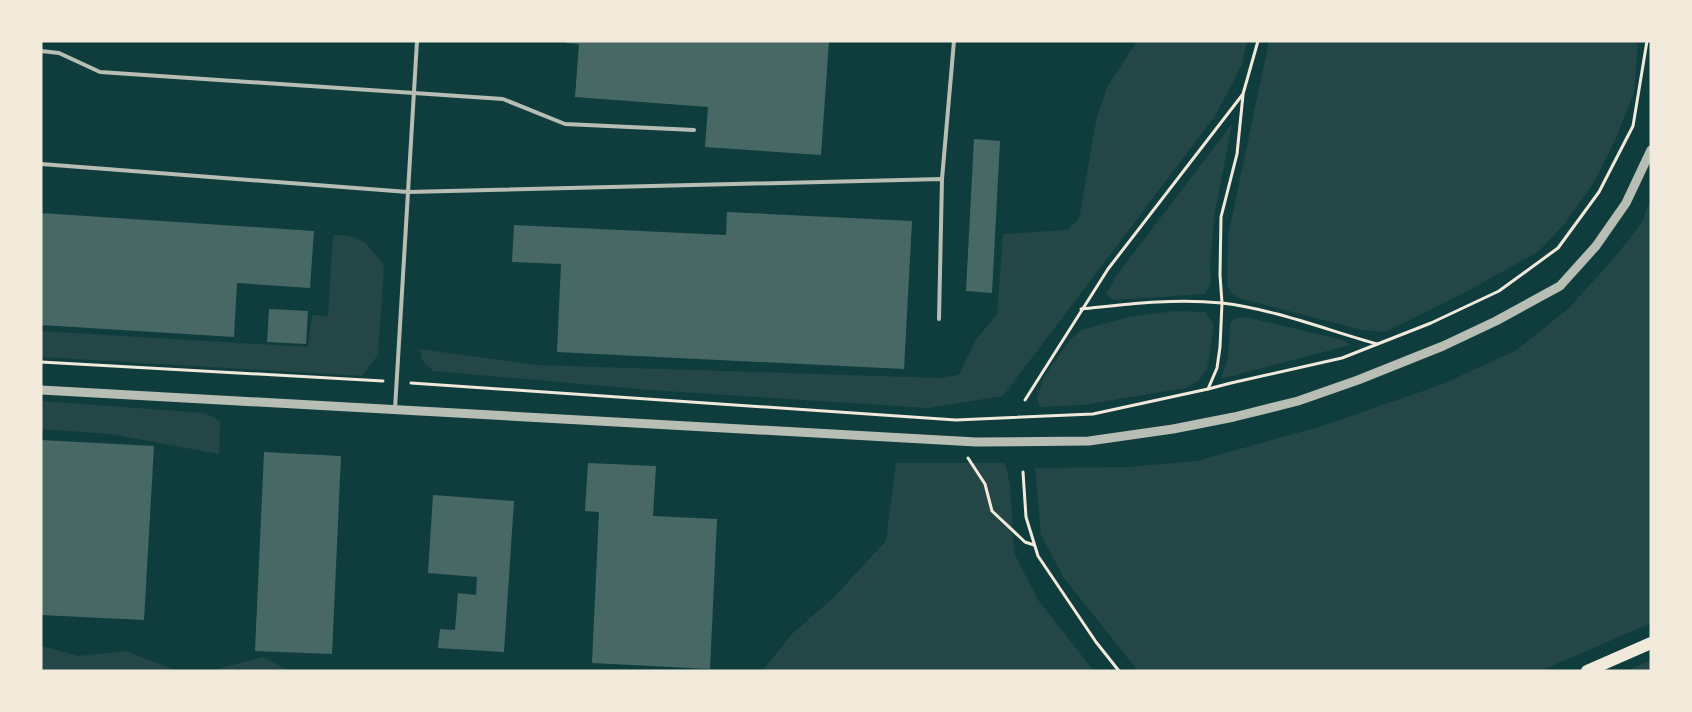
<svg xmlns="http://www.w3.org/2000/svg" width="1692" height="712" viewBox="0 0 1692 712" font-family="'Crimson Pro',serif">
	<rect width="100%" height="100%" fill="#0f3d3e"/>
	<g fill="#244646">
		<path d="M 1137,41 L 1247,41 L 1242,65 L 1215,116 L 1003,396 L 928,408 L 650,390 L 433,371 L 422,360 L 420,349 L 536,365 L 940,378 L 959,375 L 975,341 L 997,314 L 1003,234 L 1067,230 L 1079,219 L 1096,121 L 1107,87 Z"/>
		<path d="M 1269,41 L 1638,41 L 1634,93 L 1615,140 L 1594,182 L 1565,223 L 1539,251 L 1468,291 L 1385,332 L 1362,330 L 1242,299 L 1232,294 L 1227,286 L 1228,236 Z"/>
		<path d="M 1232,124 L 1214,217 L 1210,266 L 1211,282 L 1205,294 L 1114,300 L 1106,294 L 1117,275 Z"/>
		<path d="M 1651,199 L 1651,623 L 1540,671 L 1138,671 L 1064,578 L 1041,535 L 1035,468 L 1128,467 L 1197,461 L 1322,426 L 1443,384 L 1517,350 L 1569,308 L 1614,258 L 1641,224 Z"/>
		<path d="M 333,235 C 363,235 367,243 384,266 L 378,355 L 362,376 L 41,357 L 41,331 L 308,347 L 312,315 L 328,316 Z"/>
		<path d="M 1174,311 L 1205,312 L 1214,325 L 1207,369 L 1199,380 L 1186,388 L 1083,405 L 1040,407 L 1037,398 L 1045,375 L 1070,340 L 1081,330 L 1128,317 Z"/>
		<path d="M 1246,317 L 1343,340 L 1350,345 L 1221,379 L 1228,358 L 1230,323 L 1237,318 Z"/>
		<path d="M 41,401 L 205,413 L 220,421 L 219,454 L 110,434 L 41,429 Z"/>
		<path d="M 896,463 L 1005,463 L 1010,485 L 1014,553 L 1038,600 L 1094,671 L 762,671 L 793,633 L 833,598 L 886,541 Z"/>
		<path d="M 41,646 L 79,656 L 126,651 L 177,671 L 41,671 Z"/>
		<path d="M 263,657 L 290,671 L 210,671 Z"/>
		<path d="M 1651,660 L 1651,671 L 1627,671 Z"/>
	</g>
	<g fill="#486865">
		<path d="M 566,41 L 829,41 L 821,155 L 705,147 L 708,107 L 575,97 L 579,44 L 566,43 Z"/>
		<path d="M 974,139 L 1000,141 L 992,293 L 966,291 Z"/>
		<path d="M 727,212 L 912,221 L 904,369 L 557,352 L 561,264 L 512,262 L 514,225 L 726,235 Z"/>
		<path d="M 41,213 L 314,231 L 310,288 L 237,283 L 234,337 L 41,325 Z"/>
		<path d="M 269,309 L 308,311 L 306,344 L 267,342 Z"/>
		<path d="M 41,440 L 154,446 L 144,620 L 41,615 Z"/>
		<path d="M 264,452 L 341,456 L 332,654 L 255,651 Z"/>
		<path d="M 588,463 L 656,466 L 653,516 L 717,519 L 710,669 L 592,663 L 599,512 L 585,511 Z"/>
		<path d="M 433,495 L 514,501 L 504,652 L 438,648 L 440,629 L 455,630 L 458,593 L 476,595 L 477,577 L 428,573 Z"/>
	</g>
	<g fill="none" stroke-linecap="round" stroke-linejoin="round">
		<g stroke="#f1e9da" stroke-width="3">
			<path d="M 1081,309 C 1128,304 1175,298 1222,303 C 1273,309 1327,330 1377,344"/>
			<path d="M 41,362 L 383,381"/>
			<path d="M 411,383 L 956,420 L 1093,414 L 1208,389 L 1231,383 L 1342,358 L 1431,323 L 1499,291 L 1558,248 L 1599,192 L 1633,126 L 1647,41"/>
			<path d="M 1208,389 L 1217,368 L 1220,347 L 1222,303 L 1220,275 L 1221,217 L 1237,154 L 1243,95"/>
			<path d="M 1025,400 L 1108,269 L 1243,94 L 1258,41"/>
			<path d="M 968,458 L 985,484 L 992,511 L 1025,542 L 1034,545"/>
			<path d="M 1023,472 L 1026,517 L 1038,556 L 1096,642 L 1119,671"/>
		</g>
		<g stroke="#b8beb3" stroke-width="4">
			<path d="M 417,41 L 408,192 L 942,179 L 939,319"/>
			<path d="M 41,51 L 59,53 L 100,72 L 503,99 L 565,124 L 694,130"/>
			<path d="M 41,164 L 408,192 L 395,409"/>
			<path d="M 942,179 L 954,41"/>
		</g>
		<path stroke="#b8beb3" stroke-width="9" d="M 41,390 L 976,442 L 1089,441 L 1173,429 L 1234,417 L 1298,401 L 1358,380 L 1443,346 L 1496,321 L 1560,286 L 1596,246 L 1626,203 L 1651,150"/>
		<path stroke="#f1e9da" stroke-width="12" d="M 1587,671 L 1651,643"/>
	</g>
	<rect width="1692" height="712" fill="none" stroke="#f1e9da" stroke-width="85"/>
</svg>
